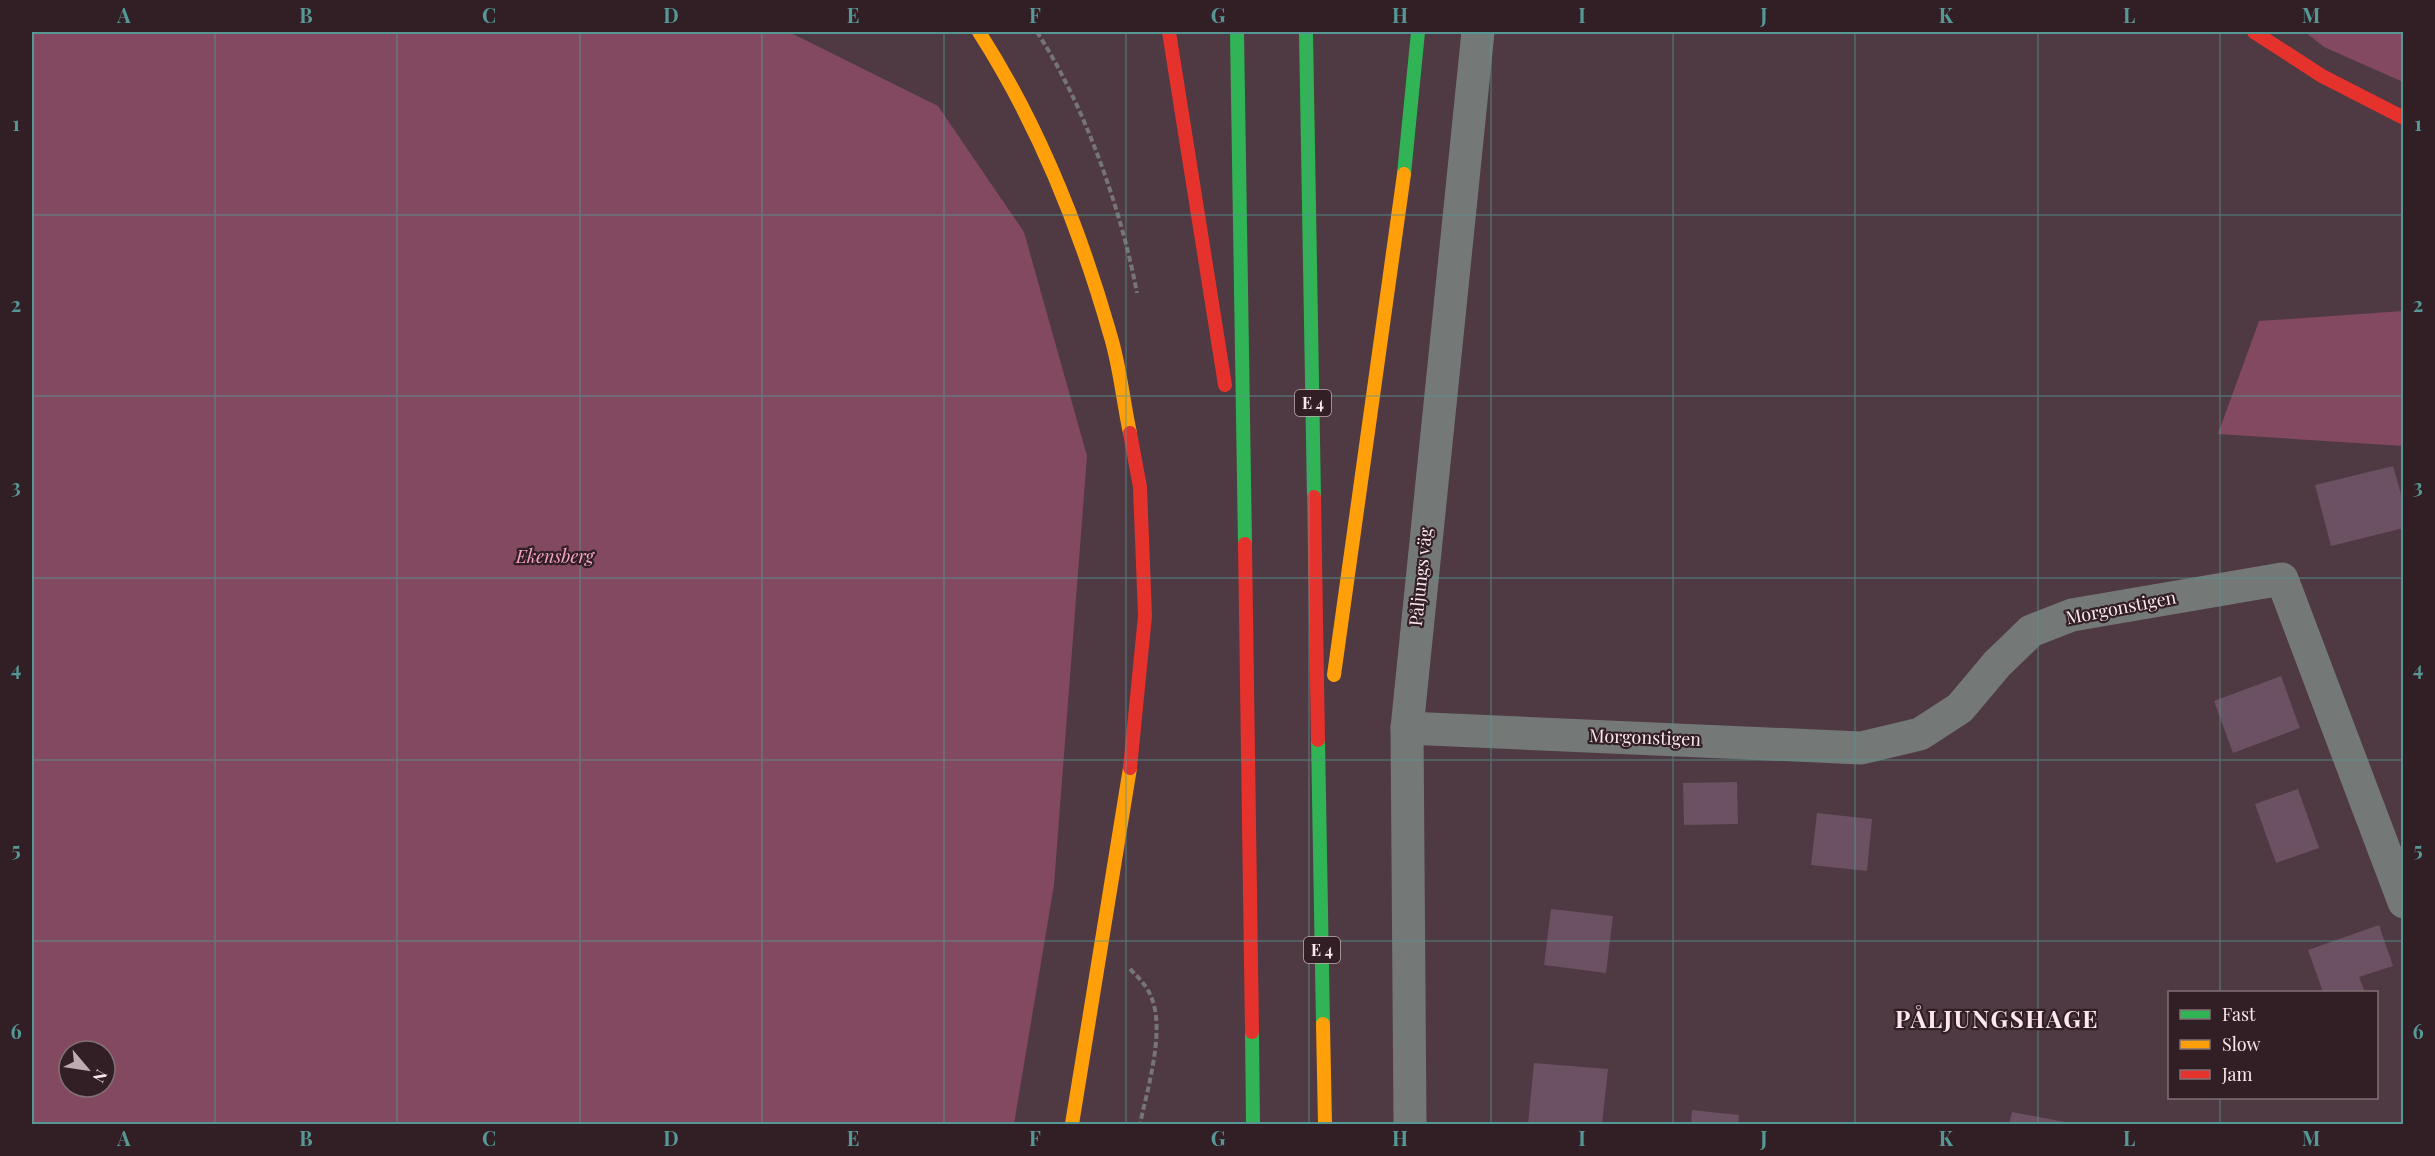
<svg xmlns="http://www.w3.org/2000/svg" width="2435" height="1156" viewBox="0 0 2435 1156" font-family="'Playfair Display',serif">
	<rect width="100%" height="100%" fill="#4f3942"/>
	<g fill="#824961" fill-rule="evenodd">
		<path d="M 32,32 L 789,32 L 938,106 L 1024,232 L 1087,456 L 1054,885 L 1014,1124 L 32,1124 ZM 69,1051 L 105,1051 L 105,1087 L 69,1087 Z"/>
		<path d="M 2305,32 L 2403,32 L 2403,82 L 2324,47 Z"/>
		<path d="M 2403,311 L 2403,446 L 2218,434 L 2259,321 Z"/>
	</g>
	<g fill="#6b5162">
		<path d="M 2393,466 L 2404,505 L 2404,528 L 2331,546 L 2315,485 Z"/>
		<path d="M 2281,676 L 2300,728 L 2233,753 L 2214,701 Z"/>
		<path d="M 1737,782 L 1738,824 L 1684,825 L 1683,783 Z"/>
		<path d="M 2298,789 L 2319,848 L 2276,863 L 2255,804 Z"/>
		<path d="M 1817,813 L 1872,819 L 1867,871 L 1811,865 Z"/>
		<path d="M 1551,909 L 1613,916 L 1606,973 L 1544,965 Z"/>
		<path d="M 2379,925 L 2393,966 L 2359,977 L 2365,992 L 2323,992 L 2308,950 Z"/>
		<path d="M 1534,1063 L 1608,1069 L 1602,1124 L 1528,1124 Z"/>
		<path d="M 1692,1110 L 1739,1115 L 1738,1124 L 1691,1124 Z"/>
		<path d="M 2012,1112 L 2070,1123 L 2069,1124 L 2009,1124 Z"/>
	</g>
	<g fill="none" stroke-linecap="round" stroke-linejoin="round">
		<g stroke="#777476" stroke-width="4" stroke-dasharray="6 3" stroke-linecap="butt">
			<path d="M 1037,32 C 1084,104 1121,208 1137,293"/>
			<path d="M 1130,969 C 1139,978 1148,987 1152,999 C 1165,1032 1147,1091 1140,1124"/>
		</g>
		<g stroke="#747877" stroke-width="33">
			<path d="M 1407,728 L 1861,748 L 1920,734 L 1960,708 L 1997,664 L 2031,631 L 2072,615 L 2282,579 L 2404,902"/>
			<path d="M 1410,1124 L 1407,728 L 1478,32"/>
		</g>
		<g stroke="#30b455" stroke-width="14">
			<path d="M 1237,32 L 1245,544"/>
			<path d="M 1306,32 L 1314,497"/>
			<path d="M 1404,174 L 1418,32"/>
			<path d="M 1318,740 L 1323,1024"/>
			<path d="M 1252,1032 L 1253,1124"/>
		</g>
		<g stroke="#ff9f0a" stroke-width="14">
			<path d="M 979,32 C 1038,124 1080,229 1110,334 C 1120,366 1123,401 1130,433"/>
			<path d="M 1334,675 L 1404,174"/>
			<path d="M 1323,1024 L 1325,1124"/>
			<path d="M 1072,1124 L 1130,768"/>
		</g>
		<g stroke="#e5322d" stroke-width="14">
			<path d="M 1169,32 L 1225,385"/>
			<path d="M 2254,32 L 2322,76 L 2404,118"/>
			<path d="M 1130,433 L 1140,487 L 1145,616 L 1130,768"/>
			<path d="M 1314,497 L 1318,740"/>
			<path d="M 1245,544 L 1252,1032"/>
		</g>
	</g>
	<path fill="none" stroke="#569895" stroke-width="1.5" stroke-opacity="0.55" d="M 215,32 L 215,1124M 397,32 L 397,1124M 580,32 L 580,1124M 762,32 L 762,1124M 944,32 L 944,1124M 1126,32 L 1126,1124M 1309,32 L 1309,1124M 1491,32 L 1491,1124M 1673,32 L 1673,1124M 1855,32 L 1855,1124M 2038,32 L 2038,1124M 2220,32 L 2220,992M 32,215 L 2404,215M 32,396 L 2404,396M 32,578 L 2404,578M 32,760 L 2404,760M 32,941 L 2404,941M 2220,1098 L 2220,1124"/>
	<g text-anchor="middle" stroke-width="4.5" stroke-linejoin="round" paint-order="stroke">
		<g fill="#321f26" stroke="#c0abb3" stroke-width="1.5">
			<rect x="1295" y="390" width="36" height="26" rx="4.5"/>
			<rect x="1304" y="937" width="36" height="26" rx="4.5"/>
		</g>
		<g font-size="16" font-weight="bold" fill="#fde7ef">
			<text x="1313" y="409">E 4</text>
			<text x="1322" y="956">E 4</text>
		</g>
		<g font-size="18" font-style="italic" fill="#f9a5c6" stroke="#321f26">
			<text x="555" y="563">Ekensberg</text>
		</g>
		<g font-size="18" fill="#fde7ef" stroke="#321f26">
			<text transform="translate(1421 577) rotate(-84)" y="6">Påljungs väg</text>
			<text transform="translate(2121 608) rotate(-11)" y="6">Morgonstigen</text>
			<text transform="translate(1645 738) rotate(2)" y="6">Morgonstigen</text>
		</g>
		<g font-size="24" font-weight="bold" letter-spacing="1.5" fill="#fde7ef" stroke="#321f26">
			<text x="1997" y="1028">PÅLJUNGSHAGE</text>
		</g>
	</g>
	<rect width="2435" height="1156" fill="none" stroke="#321f26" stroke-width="66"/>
	<rect x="2168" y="991" width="210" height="108" fill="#321f26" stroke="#836f76" stroke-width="1.5"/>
	<rect x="2180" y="1010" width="30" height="9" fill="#30b455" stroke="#836f76" stroke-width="1.5"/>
	<text x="2222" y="1021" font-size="18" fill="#fde7ef">Fast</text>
	<rect x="2180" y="1040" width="30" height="9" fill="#ff9f0a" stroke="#836f76" stroke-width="1.5"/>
	<text x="2222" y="1051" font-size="18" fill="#fde7ef">Slow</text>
	<rect x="2180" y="1070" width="30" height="9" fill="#e5322d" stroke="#836f76" stroke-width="1.5"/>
	<text x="2222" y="1081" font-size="18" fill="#fde7ef">Jam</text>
	<g transform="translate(87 1069) rotate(119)"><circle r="28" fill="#321f26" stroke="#836f76" stroke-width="1.5"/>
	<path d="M0-4.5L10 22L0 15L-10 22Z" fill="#c0aab2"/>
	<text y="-9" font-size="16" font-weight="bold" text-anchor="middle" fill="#fde7ef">N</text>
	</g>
	<rect x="33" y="33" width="2369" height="1090" fill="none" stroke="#569895" stroke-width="2"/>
	<g font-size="20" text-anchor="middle" font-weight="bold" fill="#569895">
		<text x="124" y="23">A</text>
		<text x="306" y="23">B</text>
		<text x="489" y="23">C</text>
		<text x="671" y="23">D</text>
		<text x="853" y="23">E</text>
		<text x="1035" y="23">F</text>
		<text x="1218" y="23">G</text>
		<text x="1400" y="23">H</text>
		<text x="1582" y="23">I</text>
		<text x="1764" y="23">J</text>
		<text x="1946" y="23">K</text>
		<text x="2129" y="23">L</text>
		<text x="2311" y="23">M</text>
		<text x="16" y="131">1</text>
		<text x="2418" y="131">1</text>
		<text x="16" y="312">2</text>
		<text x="2418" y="312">2</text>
		<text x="16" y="494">3</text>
		<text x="2418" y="494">3</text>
		<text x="16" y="676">4</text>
		<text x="2418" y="676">4</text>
		<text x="16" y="857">5</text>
		<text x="2418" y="857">5</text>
		<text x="16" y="1039">6</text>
		<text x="2418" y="1039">6</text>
		<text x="124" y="1146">A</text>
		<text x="306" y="1146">B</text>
		<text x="489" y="1146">C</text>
		<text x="671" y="1146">D</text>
		<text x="853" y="1146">E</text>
		<text x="1035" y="1146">F</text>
		<text x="1218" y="1146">G</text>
		<text x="1400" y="1146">H</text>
		<text x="1582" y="1146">I</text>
		<text x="1764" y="1146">J</text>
		<text x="1946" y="1146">K</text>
		<text x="2129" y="1146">L</text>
		<text x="2311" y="1146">M</text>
	</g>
</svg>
